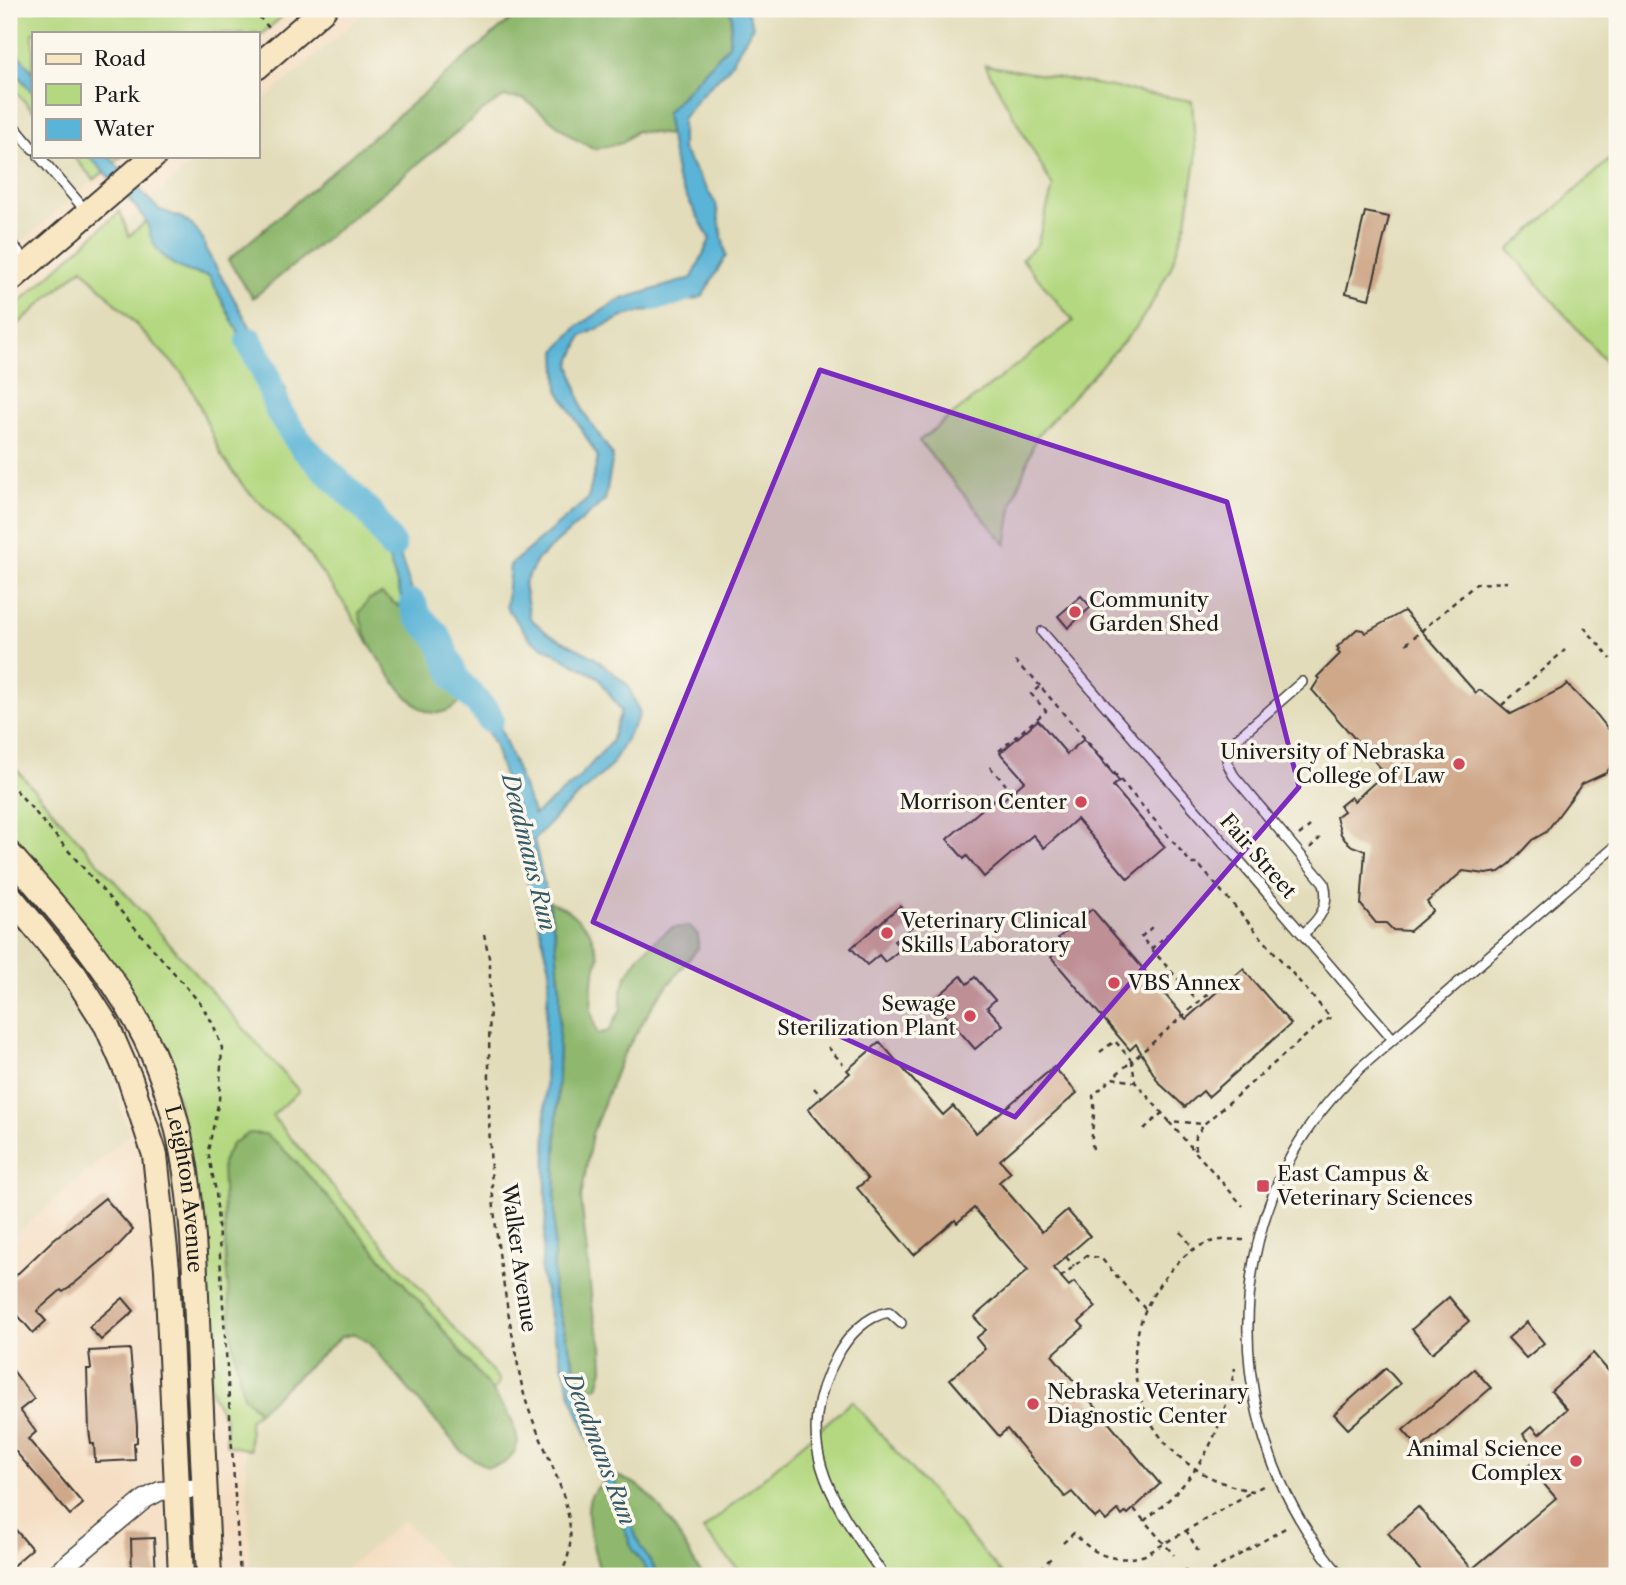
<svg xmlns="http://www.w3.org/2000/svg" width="1626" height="1585" viewBox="0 0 1626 1585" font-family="'Libre Caslon Text',serif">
	<rect width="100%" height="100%" fill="#fbf7ec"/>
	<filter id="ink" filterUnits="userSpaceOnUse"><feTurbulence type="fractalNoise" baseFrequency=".0143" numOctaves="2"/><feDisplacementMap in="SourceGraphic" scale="14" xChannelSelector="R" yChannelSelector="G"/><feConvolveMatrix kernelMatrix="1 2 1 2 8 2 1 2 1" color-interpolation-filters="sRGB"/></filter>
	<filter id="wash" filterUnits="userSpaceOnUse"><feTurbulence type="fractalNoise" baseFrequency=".00686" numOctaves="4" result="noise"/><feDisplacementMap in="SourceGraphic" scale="28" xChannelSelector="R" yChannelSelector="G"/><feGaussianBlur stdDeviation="1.57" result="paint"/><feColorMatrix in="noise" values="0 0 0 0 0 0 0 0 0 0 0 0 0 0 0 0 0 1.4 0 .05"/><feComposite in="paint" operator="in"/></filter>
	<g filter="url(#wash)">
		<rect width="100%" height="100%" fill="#f5dec3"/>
		<g fill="#e2dcba">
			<path d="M 369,9 L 1617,9 L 1617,1576 L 455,1576 L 404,1520 L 342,1572 L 345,1576 L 251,1576 L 236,1256 L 275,1134 L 9,768 L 9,327 L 200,156 L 257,156 L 257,106 Z"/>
			<path d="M 9,84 L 33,111 L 33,156 L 73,156 L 94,180 L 9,252 Z"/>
			<path d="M 9,913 L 34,942 L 81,1015 L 116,1079 L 120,1106 L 129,1134 L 9,1240 Z"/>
		</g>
		<g fill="#b4d880" stroke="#687a4e" stroke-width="2">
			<path d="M 9,9 L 291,9 L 257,38 L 257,33 L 33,33 L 33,111 L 9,84 Z"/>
			<path d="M 985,65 L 1192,101 L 1196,160 L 1186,222 L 1171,267 L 1152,303 L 1135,329 L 1036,437 L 1013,502 L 1006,545 L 919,441 L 1073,321 L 1022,259 L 1037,245 L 1053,187 Z"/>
			<path d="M 1617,153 L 1617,375 L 1509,250 Z"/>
			<path d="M 73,156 L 123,156 L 94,180 Z"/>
			<path d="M 120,211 L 129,236 L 147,221 C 155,257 174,270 209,276 L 256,366 L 274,382 L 279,426 L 382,537 L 406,612 L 398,604 L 359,614 L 370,645 L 343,602 L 297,539 L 244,487 L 221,455 L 194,393 L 181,372 L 82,268 L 9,332 L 9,312 Z"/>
			<path d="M 9,761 L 299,1091 L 272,1116 L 500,1381 L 493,1392 L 427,1310 L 300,1166 L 251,1405 L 259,1411 L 249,1420 L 250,1450 L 226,1445 L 226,1421 L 212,1394 L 178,1098 L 51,890 L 9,841 Z"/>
			<path d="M 852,1401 L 1004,1576 L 744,1576 L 703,1530 Z"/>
		</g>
		<g fill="#8fb86e" stroke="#566a45" stroke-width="2">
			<path d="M 523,9 L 728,9 L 732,16 L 729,45 L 666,113 L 670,135 L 636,131 L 622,143 L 595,149 L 575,139 L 524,99 L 504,97 L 485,109 L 253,298 L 228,260 Z"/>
			<path d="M 382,594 L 406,612 L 468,693 C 459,705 443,718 426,711 C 408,704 379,662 370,644 C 365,635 362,624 359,613 L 369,599 Z"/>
			<path d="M 548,901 L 568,910 L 589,930 L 599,956 L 592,983 L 591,1010 L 597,1034 L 609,1031 L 621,1009 L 621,994 L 627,975 L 640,955 L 659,937 L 672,928 L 690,926 L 698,935 L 698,948 L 656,1000 L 622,1057 L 592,1134 L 581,1198 L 593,1313 L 602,1346 L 603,1369 L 598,1387 L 582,1390 L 553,1290 L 560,990 L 555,934 Z"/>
			<path d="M 249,1133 L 265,1134 L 277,1143 L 300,1166 L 427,1310 L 493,1392 L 512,1420 L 518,1442 L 514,1453 L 503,1464 L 487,1467 L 463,1453 L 368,1342 L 355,1334 L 341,1337 L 259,1411 L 243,1396 L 233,1343 L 226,1263 L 222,1163 L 232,1144 Z"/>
			<path d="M 617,1476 C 623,1479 631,1481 637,1485 C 664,1504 686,1548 702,1576 L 601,1576 C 596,1557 582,1513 591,1496 C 597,1485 607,1481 617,1476 Z"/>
		</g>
		<g fill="#5ab4d7" stroke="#3b687a" stroke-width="2">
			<path d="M 728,9 L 746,9 L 753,26 L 728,69 L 700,96 L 682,119 L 682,149 L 716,204 L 726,256 L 702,297 L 625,316 L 582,336 L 570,364 L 583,411 L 613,456 L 605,500 L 538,559 L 524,584 L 530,618 L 547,633 L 594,657 L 628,685 L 640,714 L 611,766 L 559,813 L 534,840 L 555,934 L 560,990 L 553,1290 L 588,1415 L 640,1546 L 660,1576 L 651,1576 L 633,1550 L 617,1512 L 570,1392 L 552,1327 L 541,1271 L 546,1217 L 545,1030 L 550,968 L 524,867 L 516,817 L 494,744 L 466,691 L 406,612 L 382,537 L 279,426 L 274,382 L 256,366 L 209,276 C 188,273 165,265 154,244 C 149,236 150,226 144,218 C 128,196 107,176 89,156 L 108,156 L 158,209 L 182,218 L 194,227 L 203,239 L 206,250 L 286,389 L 287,418 L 343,486 L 394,537 L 417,606 L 465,679 L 497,719 L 534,815 L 576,781 L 611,742 L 621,711 L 598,677 L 531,640 L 506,607 L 510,565 L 588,499 L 598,457 L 558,390 L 556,351 L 578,326 L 619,300 L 692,278 L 710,239 L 677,179 L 666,113 L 729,45 L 732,16 Z"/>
			<path d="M 9,44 L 33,72 L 33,93 L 9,65 Z"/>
		</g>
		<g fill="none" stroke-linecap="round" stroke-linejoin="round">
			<path stroke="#5ab4d7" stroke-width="4.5" d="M 652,309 L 676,304 L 690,298"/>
			<g stroke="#5ab4d7" stroke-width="28">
				<path d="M 249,341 L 264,369 L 279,412 L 302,446 L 371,514 L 392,546"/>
				<path d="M 413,604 L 417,615 L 438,637 L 456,679 L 488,714 L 490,719"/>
			</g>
		</g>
		<g id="blocks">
			<g fill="#cfa88a">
				<path d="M 1365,212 L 1389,217 L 1369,299 L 1346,293 Z"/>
				<path d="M 1081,596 L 1091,607 L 1068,628 L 1058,616 Z"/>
				<path d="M 1404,611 L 1476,693 L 1479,690 L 1491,697 L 1511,714 L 1561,689 L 1567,684 L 1597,715 L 1617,740 L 1617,758 L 1606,773 L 1582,784 L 1546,832 L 1532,840 L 1510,864 L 1499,872 L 1486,874 L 1463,871 L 1427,902 L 1433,911 L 1410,931 L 1393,930 L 1386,923 L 1376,923 L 1361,905 L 1365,851 L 1352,846 L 1345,840 L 1341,834 L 1336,817 L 1344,811 L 1340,806 L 1351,797 L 1354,801 L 1385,773 L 1312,690 L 1319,679 L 1317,677 L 1340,654 L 1337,651 L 1339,649 L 1337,647 L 1357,629 L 1363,630 L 1365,633 Z"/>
				<path d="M 1038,720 L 1067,754 L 1084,739 L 1119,781 L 1113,786 L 1165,847 L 1128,879 L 1077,819 L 1044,848 L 1033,835 L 984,877 L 967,856 L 964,859 L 947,839 L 994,799 L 998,804 L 1025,781 L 1000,753 Z"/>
				<path d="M 900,906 L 915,924 L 894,941 L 901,949 L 885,962 L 879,955 L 867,965 L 851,948 Z"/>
				<path d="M 1092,909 L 1186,1019 L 1243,969 L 1291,1024 L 1208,1097 L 1203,1091 L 1185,1107 L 1159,1083 L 1136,1044 L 1130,1050 L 1051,957 L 1064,945 L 1058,938 Z"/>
				<path d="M 961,976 L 967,984 L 975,977 L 995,1000 L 987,1007 L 1003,1025 L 975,1049 L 933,1001 Z"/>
				<path d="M 880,1042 L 943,1115 L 953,1106 L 976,1133 L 1054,1067 L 1077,1093 L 1000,1160 L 1011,1172 L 999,1182 L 1042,1232 L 1067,1210 L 1090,1236 L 1053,1268 L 1069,1286 L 1074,1282 L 1096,1307 L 1079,1322 L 1084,1327 L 1052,1355 L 1160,1484 L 1128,1514 L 1126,1512 L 1122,1516 L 1118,1510 L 1106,1521 L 1100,1514 L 1095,1518 L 1072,1492 L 1065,1497 L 1007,1429 L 999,1436 L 950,1379 L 985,1349 L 976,1338 L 986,1330 L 974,1317 L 1028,1270 L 974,1208 L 957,1223 L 955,1220 L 914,1255 L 857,1188 L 868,1179 L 808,1109 L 850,1073 L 847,1070 Z"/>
				<path d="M 105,1198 L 133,1230 L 112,1252 L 69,1288 L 63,1292 L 61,1290 L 37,1311 L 46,1321 L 33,1333 L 9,1305 L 9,1282 L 54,1239 Z"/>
				<path d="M 1449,1297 L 1469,1321 L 1432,1353 L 1412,1329 Z"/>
				<path d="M 123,1298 L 134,1311 L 101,1340 L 89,1327 Z"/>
				<path d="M 1527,1322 L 1544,1343 L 1526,1358 L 1508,1338 Z"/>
				<path d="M 130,1349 L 137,1426 L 137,1442 L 134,1443 L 135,1460 L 95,1462 L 94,1444 L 91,1444 L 89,1430 L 87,1369 L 91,1369 L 89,1351 Z"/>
				<path d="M 1593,1353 L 1617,1381 L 1617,1576 L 1425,1576 L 1388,1533 L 1418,1507 L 1472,1569 L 1556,1498 L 1528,1466 L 1541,1456 L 1523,1434 L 1532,1426 L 1539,1434 L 1567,1409 L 1551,1391 Z"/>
				<path d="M 9,1365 L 34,1399 L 20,1410 L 36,1432 L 28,1439 L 83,1504 L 70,1515 L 9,1444 Z"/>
				<path d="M 1386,1368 L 1400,1384 L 1348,1429 L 1334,1414 Z"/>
				<path d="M 1474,1369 L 1491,1388 L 1420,1449 L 1403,1430 Z"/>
				<path d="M 9,1522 L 32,1549 L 9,1569 Z"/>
				<path d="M 154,1538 L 156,1576 L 132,1576 L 131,1539 Z"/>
			</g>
		</g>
	</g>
	<g filter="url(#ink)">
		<use href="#blocks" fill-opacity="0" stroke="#3d3935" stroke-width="2"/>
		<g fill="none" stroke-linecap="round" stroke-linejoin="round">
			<g stroke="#3d3935" stroke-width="12">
				<g id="service">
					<path d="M 9,120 L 33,149"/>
					<path d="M 39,156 L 86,211"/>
					<path d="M 9,240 L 27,262"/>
					<path d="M 1042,632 L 1393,1039"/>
					<path d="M 1302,682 L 1231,744 C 1224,757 1227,764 1234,776 L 1324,883 C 1330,906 1320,919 1303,934"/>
					<path d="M 884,1576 C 834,1503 788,1446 837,1356 C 848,1336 866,1316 889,1312 L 901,1323"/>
					<path d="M 1341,1576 C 1239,1460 1217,1287 1294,1151 C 1311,1121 1335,1093 1360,1068 L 1617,845"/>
				</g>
			</g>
			<g stroke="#3d3935" stroke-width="21">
				<path id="minor" d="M 53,1576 L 145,1499 L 160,1491 L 204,1488"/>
			</g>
			<g stroke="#3d3935" stroke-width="28">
				<g id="secondary">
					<path d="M 257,67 L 324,9"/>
					<path d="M 9,281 L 154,156"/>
					<path id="s1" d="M 9,854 C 59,911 111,968 145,1037 C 194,1137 193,1234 198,1343 C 201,1421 205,1498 209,1576"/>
					<path d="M 9,895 L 74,974 L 107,1026 L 130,1079 L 155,1155 L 167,1269 L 181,1576"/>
				</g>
			</g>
			<g stroke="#3d3935" stroke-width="2.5" stroke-dasharray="5 5" stroke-linecap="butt">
				<path d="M 252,9 L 270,29"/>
				<path d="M 1584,627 L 1611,659"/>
				<path d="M 1406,644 L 1476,584 L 1507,582"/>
				<path d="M 1015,661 L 1029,676"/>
				<path d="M 1031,675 L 1040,686"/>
				<path d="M 1502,705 L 1565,650"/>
				<path d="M 999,751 L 1046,711 L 1031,694 L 1040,686 L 1192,864 L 1198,864 L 1204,871 L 1331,1018 L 1323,1021 L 1204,1124 L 1169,1121 L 1135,1082 L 1132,1061 L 1212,990"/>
				<path d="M 990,767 L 1006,785"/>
				<path d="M 9,782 L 200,1003 L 213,1024 L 222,1048 L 219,1100 L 208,1151 L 216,1192 L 240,1576"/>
				<path d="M 1299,835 L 1310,826"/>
				<path d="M 1310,848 L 1320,838"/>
				<path d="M 1152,927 L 1141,937 L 1198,1002"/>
				<path d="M 484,934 L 490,962 C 490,1031 487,1100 491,1169 C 494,1224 502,1279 512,1333 C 517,1355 519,1379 526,1401 C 541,1451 593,1526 559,1576"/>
				<path d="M 1151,949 L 1168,934"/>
				<path d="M 828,1047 L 843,1064"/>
				<path d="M 1100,1052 L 1115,1041 L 1132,1061 L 1113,1077"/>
				<path d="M 814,1088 L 822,1097"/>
				<path d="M 1169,1122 L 1243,1206"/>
				<path d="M 1144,1129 L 1162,1113"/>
				<path d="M 1093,1149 C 1089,1132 1097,1117 1093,1096 L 1112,1078 L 1135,1082"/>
				<path d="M 1195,1150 L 1196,1136 L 1204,1124"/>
				<path d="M 1617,1186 L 1612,1217 L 1617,1227"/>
				<path d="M 1181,1232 L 1194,1249"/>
				<path d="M 1244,1240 C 1207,1237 1189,1247 1166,1276 C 1097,1363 1149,1473 1253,1491 L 1265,1485"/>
				<path d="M 1066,1257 L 1074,1266"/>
				<path d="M 1061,1277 L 1086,1256 L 1101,1258 L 1145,1309"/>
				<path d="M 1134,1509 L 1174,1555"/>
				<path d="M 1144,1521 C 1201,1476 1220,1438 1235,1368"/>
				<path d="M 1186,1530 L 1198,1551"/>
				<path d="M 1063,1543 L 1074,1533 C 1094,1556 1116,1564 1145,1555 L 1253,1491"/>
				<path d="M 1185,1569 L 1191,1576"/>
				<path d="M 1049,1576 L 1041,1568 L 1051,1558"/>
				<path d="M 1203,1576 L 1287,1527"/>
			</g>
			<use href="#service" stroke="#fff" stroke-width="9"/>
			<use href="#minor" stroke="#fff" stroke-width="18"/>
			<use href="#secondary" stroke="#f9e7c3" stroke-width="24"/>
		</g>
	</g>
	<path fill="#7b2cbf" fill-opacity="0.2" stroke="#7b2cbf" stroke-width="5" stroke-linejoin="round" d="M 820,370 L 1227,502 L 1299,787 L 1015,1117 L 593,922 Z"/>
	<g fill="#d1495b" stroke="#fbf7ec" stroke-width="2.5">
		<circle cx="1075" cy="612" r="7"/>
		<circle cx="1459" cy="764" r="7"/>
		<circle cx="1081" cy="802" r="7"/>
		<circle cx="887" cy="933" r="7"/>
		<circle cx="1114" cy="983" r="7"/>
		<circle cx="970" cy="1016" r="7"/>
		<rect x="1256" y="1179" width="14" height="14" rx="3.5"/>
		<circle cx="1033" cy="1404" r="7"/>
		<circle cx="1576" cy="1461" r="7"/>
	</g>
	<g text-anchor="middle" stroke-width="7" stroke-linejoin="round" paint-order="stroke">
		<g font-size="21" fill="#1c1c1c" stroke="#fbf7ec" text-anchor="start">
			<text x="1089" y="607">Community<tspan x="1089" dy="24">Garden Shed</tspan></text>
			<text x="1445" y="759" text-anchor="end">University of Nebraska<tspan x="1445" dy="24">College of Law</tspan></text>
			<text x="1067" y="809" text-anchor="end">Morrison Center</text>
			<text x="901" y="928">Veterinary Clinical<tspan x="901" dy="24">Skills Laboratory</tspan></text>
			<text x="1128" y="990">VBS Annex</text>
			<text x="956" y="1011" text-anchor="end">Sewage<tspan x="956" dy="24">Sterilization Plant</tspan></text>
			<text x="1277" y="1181">East Campus &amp;<tspan x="1277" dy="24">Veterinary Sciences</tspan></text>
			<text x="1047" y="1399">Nebraska Veterinary<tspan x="1047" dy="24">Diagnostic Center</tspan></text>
			<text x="1562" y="1456" text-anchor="end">Animal Science<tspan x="1562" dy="24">Complex</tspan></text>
		</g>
		<g font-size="21" fill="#1c1c1c" stroke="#fbf7ec">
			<text transform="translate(1258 856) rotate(49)" y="7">Fair Street</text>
			<text dy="7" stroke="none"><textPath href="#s1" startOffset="387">Leighton Avenue</textPath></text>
			<text transform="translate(519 1258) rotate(82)" y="7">Walker Avenue</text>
		</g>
		<g font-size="23" font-style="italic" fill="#355967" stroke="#fbf7ec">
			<text transform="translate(529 852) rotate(76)" y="8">Deadmans Run</text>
			<text transform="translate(600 1449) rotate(69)" y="8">Deadmans Run</text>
		</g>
	</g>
	<rect width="1626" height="1585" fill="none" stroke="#fbf7ec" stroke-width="35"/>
	<rect x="32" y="32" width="228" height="126" fill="#fbf7ec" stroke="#a29f99" stroke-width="2"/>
	<rect x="46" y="54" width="35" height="10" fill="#f9e7c3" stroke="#a29f99" stroke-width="2"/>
	<text x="94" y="66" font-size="21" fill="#1c1c1c">Road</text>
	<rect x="46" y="84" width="35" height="21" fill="#b4d880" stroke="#a29f99" stroke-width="2"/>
	<text x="94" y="102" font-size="21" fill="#1c1c1c">Park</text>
	<rect x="46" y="119" width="35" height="21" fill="#5ab4d7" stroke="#a29f99" stroke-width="2"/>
	<text x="94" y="136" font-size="21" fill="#1c1c1c">Water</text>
</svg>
